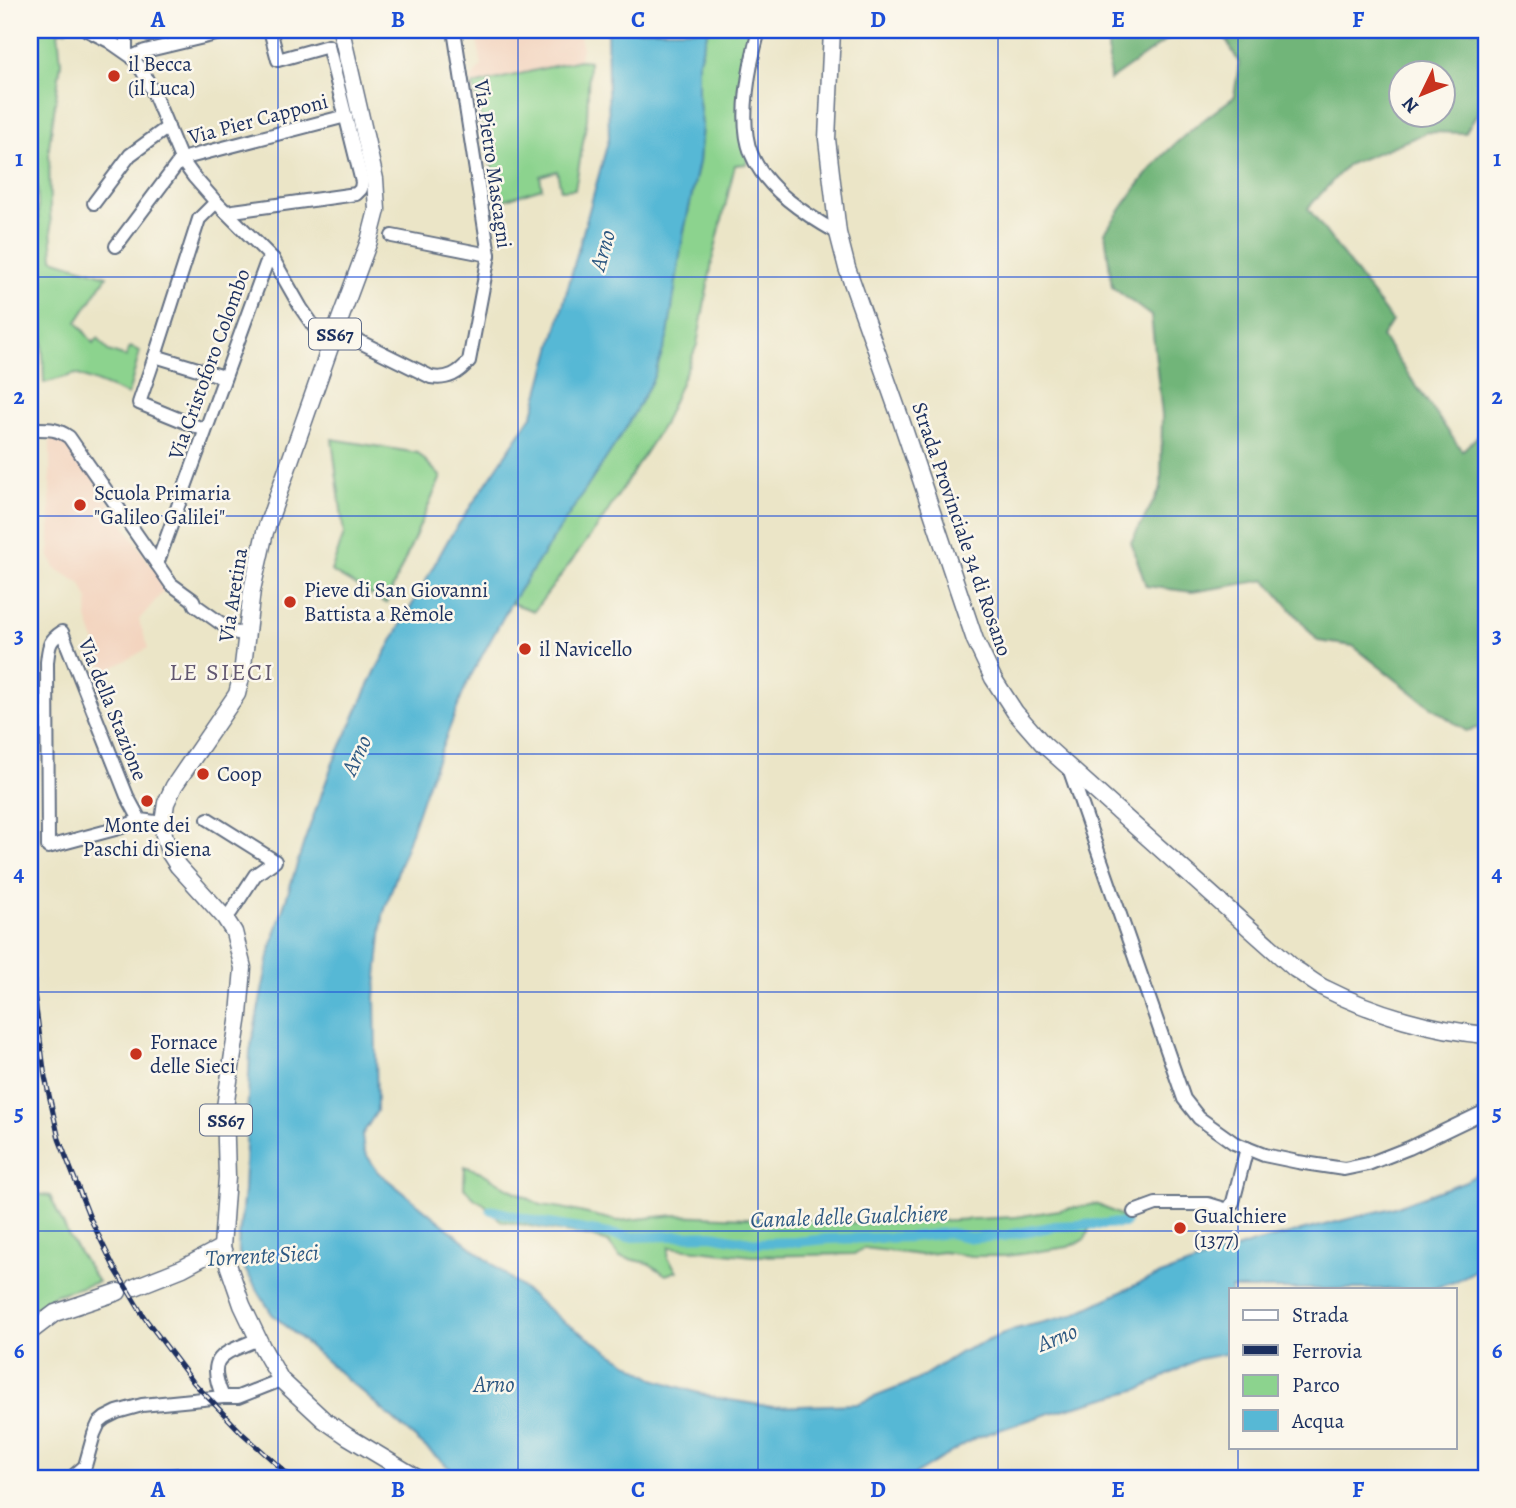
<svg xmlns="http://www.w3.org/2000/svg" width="1516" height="1508" viewBox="0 0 1516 1508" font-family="Alegreya,serif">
	<rect width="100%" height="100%" fill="#fbf7ec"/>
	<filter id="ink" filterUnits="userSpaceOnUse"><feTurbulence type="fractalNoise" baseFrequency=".0143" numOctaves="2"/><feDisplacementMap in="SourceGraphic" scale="14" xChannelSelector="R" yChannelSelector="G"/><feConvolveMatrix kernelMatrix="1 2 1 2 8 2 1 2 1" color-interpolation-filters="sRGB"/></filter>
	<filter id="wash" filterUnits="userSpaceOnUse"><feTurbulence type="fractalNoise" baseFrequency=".00686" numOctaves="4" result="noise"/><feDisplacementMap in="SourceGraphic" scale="28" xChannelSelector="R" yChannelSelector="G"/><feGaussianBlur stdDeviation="1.57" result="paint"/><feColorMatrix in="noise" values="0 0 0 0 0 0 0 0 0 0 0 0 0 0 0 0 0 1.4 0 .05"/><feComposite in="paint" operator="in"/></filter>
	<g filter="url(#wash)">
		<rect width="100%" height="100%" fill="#ebe5c7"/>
		<g fill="#f3d4bf">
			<path d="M 475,30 L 579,30 L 582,49 L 579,60 L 473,85 L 471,79 L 482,65 Z"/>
			<path d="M 50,433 L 53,433 L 77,453 L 166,588 L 139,620 L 148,648 L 105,672 L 87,618 L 88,600 L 81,584 L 55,568 L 50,557 Z"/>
		</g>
		<g fill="#8cd38e" stroke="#548176" stroke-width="2">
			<path d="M 32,30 L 68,30 L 58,31 L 61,63 L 49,146 L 50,211 L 53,259 L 107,276 L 77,322 L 93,343 L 98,338 L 108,351 L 126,357 L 130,347 L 140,351 L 128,395 L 76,374 L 44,383 Z"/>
			<path d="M 708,30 L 759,30 L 750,61 L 750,152 L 746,164 L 735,165 L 713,257 L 697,345 L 663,425 L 601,522 L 534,611 L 511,603 L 548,546 L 683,236 L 699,162 L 702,125 L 698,94 L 698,63 Z"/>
			<path d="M 579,60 L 589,61 L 587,119 L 575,189 L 561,190 L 557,171 L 540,176 L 542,188 L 500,201 L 473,85 Z"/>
			<path d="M 332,439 L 418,453 L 441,477 L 386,603 L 331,571 L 344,534 Z"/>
			<path d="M 465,1166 L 481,1172 L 508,1188 L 541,1205 L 562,1208 L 618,1221 L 675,1215 L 863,1223 L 954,1220 L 1016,1217 L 1096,1204 L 1127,1218 L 1125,1223 L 1091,1225 L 1085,1239 L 1068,1247 L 1007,1256 L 971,1256 L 943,1252 L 920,1255 L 864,1248 L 854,1254 L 753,1256 L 669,1247 L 668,1258 L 677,1271 L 666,1275 L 648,1263 L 620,1257 L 608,1242 L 593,1237 L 501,1221 L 484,1204 L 475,1199 L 464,1188 Z"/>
			<path d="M 30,1193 L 50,1196 L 69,1237 L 98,1282 L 55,1295 L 30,1312 Z"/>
		</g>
		<g fill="#71b579" stroke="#46726c" stroke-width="2" fill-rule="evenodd">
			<path d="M 1107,30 L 1191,30 L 1178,32 L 1110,80 Z"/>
			<path d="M 1221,30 L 1486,30 L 1486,99 L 1465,133 L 1428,132 L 1347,165 L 1308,208 L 1392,321 L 1382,337 L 1462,451 L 1486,428 L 1486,726 L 1466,731 L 1423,701 L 1353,646 L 1318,641 L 1266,580 L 1192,592 L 1146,586 L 1131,542 L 1161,488 L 1162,415 L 1151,316 L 1112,287 L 1105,232 C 1122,208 1138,183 1158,161 C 1180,137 1207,117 1234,97 L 1239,63 ZM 1400,74 L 1442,74 L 1442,116 L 1400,116 Z"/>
		</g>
		<path fill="#57b8d5" stroke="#39749a" stroke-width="2" d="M 607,30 L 708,30 L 698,63 L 698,94 L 702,125 L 699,162 L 683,236 L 668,336 L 653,379 L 626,428 L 511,603 L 467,683 L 424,794 L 383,915 L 375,997 L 377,1111 L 362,1135 L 364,1151 L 378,1172 L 563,1321 L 613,1354 L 654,1379 L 711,1397 L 773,1407 L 857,1404 L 915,1381 L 961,1352 L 1015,1329 L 1073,1315 L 1146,1280 L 1253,1243 L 1392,1208 L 1466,1181 L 1486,1168 L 1486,1265 L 1454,1282 L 1431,1289 L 1231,1289 L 1231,1353 L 1198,1359 L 1143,1388 L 1047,1414 L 975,1438 L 909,1478 L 461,1478 L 272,1314 L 241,1263 L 238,1246 L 244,1191 L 250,1051 L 271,947 L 304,842 L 333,763 L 376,670 L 448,540 L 533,414 L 609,138 Z"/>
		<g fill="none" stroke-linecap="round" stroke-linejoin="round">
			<path stroke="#57b8d5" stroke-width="2.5" d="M 140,1294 L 161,1289 L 211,1269 L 223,1269"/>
			<path stroke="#57b8d5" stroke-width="10" d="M 491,1210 L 543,1223 L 627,1237 L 712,1235 L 756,1243 L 796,1242 L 827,1239 L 911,1237 L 949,1233 L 973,1238 L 1003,1236 L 1056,1226 L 1125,1223"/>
		</g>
	</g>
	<g filter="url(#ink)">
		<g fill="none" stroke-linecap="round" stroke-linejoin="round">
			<g stroke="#646f83" stroke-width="16">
				<g id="minor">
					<path d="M 87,30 L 109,41 L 132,57 L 143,72 L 154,94 L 181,159 L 194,177 L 216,202 L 273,259 L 301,308 L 317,331 L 332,341"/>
					<path d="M 126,30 L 126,52"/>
					<path d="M 759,30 C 750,63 738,120 751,153 C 765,189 806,215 838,233"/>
					<path d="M 132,57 L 145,51 L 233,30"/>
					<path d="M 94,203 L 130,155 L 168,127"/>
					<path d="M 226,212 L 356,194 L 361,189 L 362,182 L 328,46 L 278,60 L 270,30"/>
					<path d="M 392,236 L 489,255"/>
					<path d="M 116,246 L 181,159 L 346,116"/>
					<path d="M 336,330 L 431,377 C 448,380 459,373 469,361 L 489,255 L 454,30"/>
					<path d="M 155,356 L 199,219 L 216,202"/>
					<path d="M 33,429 C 48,429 56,428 69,437 L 171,584 L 193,600 L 195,605 L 233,632 L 248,635"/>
					<path d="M 205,430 L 139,403 L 155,356 L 224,377"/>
					<path d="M 157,564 L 266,264 L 273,259"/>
					<path d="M 1069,768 L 1184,1099 L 1199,1118 L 1234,1143 L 1264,1155 L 1298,1162 L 1344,1169 L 1368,1164 L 1409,1148 L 1486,1111"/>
					<path d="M 208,819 L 275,861 L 255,875 L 231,912 L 225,918"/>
					<path d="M 140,820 L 127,796 L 62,632 C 48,641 49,647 47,662 L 48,847 L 119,828 L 140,820 L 163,823"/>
					<path d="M 1134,1212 L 1156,1204 L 1208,1204 L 1228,1210 L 1233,1202 L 1247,1148"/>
					<path d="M 223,1397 C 204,1354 225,1354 258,1339"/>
					<path d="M 71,1478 L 85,1466 L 94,1434 L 99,1423 L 105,1418 L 117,1412 L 142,1405 L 223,1397 L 238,1397 L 281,1380"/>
					<path d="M 150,1478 L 180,1475 L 190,1478"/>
				</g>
			</g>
			<g stroke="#646f83" stroke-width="19">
				<g id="major">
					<path d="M 341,30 L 375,179 L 377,210 L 369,241 L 336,330 L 265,532 L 252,590 L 242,674 L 237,694 L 174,786 L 166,803 L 163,823 L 164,835 L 169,852 L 178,866 L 225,918 L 234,932 L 243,968 L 239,1015 L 225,1107 L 227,1177 L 222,1247 L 242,1305 L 262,1347 L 281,1380 L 324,1420 L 347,1436 L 417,1478"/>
					<path d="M 832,30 L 827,139 L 838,233 L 847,268 L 900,417 L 975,640 L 993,678 L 1015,712 L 1043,744 L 1295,969 C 1305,975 1315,984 1326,989 C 1375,1014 1433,1030 1486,1035"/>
					<path d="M 135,1287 L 183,1268 L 222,1247"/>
					<path d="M 30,1332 L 55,1313 L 118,1292"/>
				</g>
			</g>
			<use href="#minor" stroke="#fff" stroke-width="12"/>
			<use href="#major" stroke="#fff" stroke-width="16"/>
			<g stroke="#1b2f5e" stroke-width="5">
				<path id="rail" d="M 30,764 L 34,992 L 45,1077 L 59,1139 L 90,1218 L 114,1267 L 144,1317 L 194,1383 L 243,1434 L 292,1478"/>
			</g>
			<use href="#rail" stroke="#fbf7ec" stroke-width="2.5" stroke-dasharray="8" stroke-linecap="butt"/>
		</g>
	</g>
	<path fill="none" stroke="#1d4ed8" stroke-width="2" stroke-opacity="0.55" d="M 278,30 L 278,1478M 518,30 L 518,1478M 758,30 L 758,1478M 998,30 L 998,1478M 1238,30 L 1238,1289M 30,277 L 1486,277M 30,516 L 1486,516M 30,754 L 1486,754M 30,992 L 1486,992M 30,1231 L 1486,1231M 1238,1447 L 1238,1478"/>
	<g fill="#c8321e" stroke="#fbf7ec" stroke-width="2.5">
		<circle cx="114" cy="76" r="7"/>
		<circle cx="80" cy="505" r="7"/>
		<circle cx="290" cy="602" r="7"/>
		<circle cx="525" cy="649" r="7"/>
		<circle cx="203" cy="774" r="7"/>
		<circle cx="147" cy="801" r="7"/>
		<circle cx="136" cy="1054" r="7"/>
		<circle cx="1180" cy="1228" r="7"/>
	</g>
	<g text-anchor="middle" stroke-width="5" stroke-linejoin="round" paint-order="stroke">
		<g fill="#fbf7ec" stroke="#5e6b89" stroke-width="2">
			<rect x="309" y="318.5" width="52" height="31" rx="5"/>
			<rect x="200" y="1104.5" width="52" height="31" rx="5"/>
		</g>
		<g font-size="19" font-weight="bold" fill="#1b2f5e">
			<text x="335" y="341">SS67</text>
			<text x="226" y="1127">SS67</text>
		</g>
		<g font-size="21" fill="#1b2f5e" stroke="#fbf7ec" text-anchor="start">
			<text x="128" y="71">il Becca<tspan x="128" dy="24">(il Luca)</tspan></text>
			<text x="94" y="500">Scuola Primaria<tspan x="94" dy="24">"Galileo Galilei"</tspan></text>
			<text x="304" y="597">Pieve di San Giovanni<tspan x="304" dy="24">Battista a Rèmole</tspan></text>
			<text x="539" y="656">il Navicello</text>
			<text x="217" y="781">Coop</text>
			<text x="147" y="832" text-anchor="middle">Monte dei<tspan x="147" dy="24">Paschi di Siena</tspan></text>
			<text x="150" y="1049">Fornace<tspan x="150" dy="24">delle Sieci</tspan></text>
			<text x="1194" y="1223">Gualchiere<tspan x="1194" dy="24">(1377)</tspan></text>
		</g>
		<g font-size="21" fill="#1b2f5e" stroke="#fbf7ec">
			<text transform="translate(258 119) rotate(-15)" y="7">Via Pier Capponi</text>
			<text transform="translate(493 164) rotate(82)" y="7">Via Pietro Mascagni</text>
			<text transform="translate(209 364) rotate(-70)" y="7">Via Cristoforo Colombo</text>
			<text transform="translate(962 529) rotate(71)" y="7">Strada Provinciale 34 di Rosano</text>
			<text transform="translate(233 595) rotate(-81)" y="7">Via Aretina</text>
			<text transform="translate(113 709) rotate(68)" y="7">Via della Stazione</text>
		</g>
		<g font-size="23" font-style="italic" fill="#2d5882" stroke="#fbf7ec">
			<text transform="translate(602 250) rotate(-74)" y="8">Arno</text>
			<text transform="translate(356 755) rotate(-65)" y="8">Arno</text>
			<text transform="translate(849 1216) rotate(-2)" y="8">Canale delle Gualchiere</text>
			<text transform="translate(262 1255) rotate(-3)" y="8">Torrente Sieci</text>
			<text transform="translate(1057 1337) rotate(-22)" y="8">Arno</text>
			<text x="494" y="1392">Arno</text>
		</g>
		<g font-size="24" letter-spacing="2" fill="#625871" stroke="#fbf7ec">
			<text x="222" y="680">LE SIECI</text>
		</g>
	</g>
	<rect width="1516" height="1508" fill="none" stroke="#fbf7ec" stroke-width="77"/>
	<rect x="1229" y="1288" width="228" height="161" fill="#fbf7ec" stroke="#a1a7b3" stroke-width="2"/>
	<rect x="1243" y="1310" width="35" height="10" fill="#ffffff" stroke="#a1a7b3" stroke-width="2"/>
	<text x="1292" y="1322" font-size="21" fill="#1b2f5e">Strada</text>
	<rect x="1243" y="1345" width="35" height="10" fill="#1b2f5e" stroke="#a1a7b3" stroke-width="2"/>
	<text x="1292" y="1358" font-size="21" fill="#1b2f5e">Ferrovia</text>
	<rect x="1243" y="1375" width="35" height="21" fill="#8cd38e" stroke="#a1a7b3" stroke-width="2"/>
	<text x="1292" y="1392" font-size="21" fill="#1b2f5e">Parco</text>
	<rect x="1243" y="1410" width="35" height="21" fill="#57b8d5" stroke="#a1a7b3" stroke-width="2"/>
	<text x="1292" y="1428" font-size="21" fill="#1b2f5e">Acqua</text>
	<g transform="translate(1422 94) rotate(227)"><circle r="33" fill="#fbf7ec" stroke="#a1a7b3" stroke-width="2"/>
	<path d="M0-5L12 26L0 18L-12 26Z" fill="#c8321e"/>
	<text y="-10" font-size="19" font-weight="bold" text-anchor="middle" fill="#1b2f5e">N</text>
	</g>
	<rect x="38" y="38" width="1440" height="1432" fill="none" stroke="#1d4ed8" stroke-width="2.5"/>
	<g font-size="23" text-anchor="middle" font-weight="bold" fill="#1d4ed8">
		<text x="158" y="27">A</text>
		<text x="398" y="27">B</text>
		<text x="638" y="27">C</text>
		<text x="878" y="27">D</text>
		<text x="1118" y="27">E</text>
		<text x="1358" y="27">F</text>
		<text x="19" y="166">1</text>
		<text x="1497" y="166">1</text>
		<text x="19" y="404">2</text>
		<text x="1497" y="404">2</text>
		<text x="19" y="643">3</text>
		<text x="1497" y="643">3</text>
		<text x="19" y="881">4</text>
		<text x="1497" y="881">4</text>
		<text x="19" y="1120">5</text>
		<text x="1497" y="1120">5</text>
		<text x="19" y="1358">6</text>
		<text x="1497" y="1358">6</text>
		<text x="158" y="1497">A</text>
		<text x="398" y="1497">B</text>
		<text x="638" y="1497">C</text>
		<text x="878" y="1497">D</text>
		<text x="1118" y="1497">E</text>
		<text x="1358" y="1497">F</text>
	</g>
</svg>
